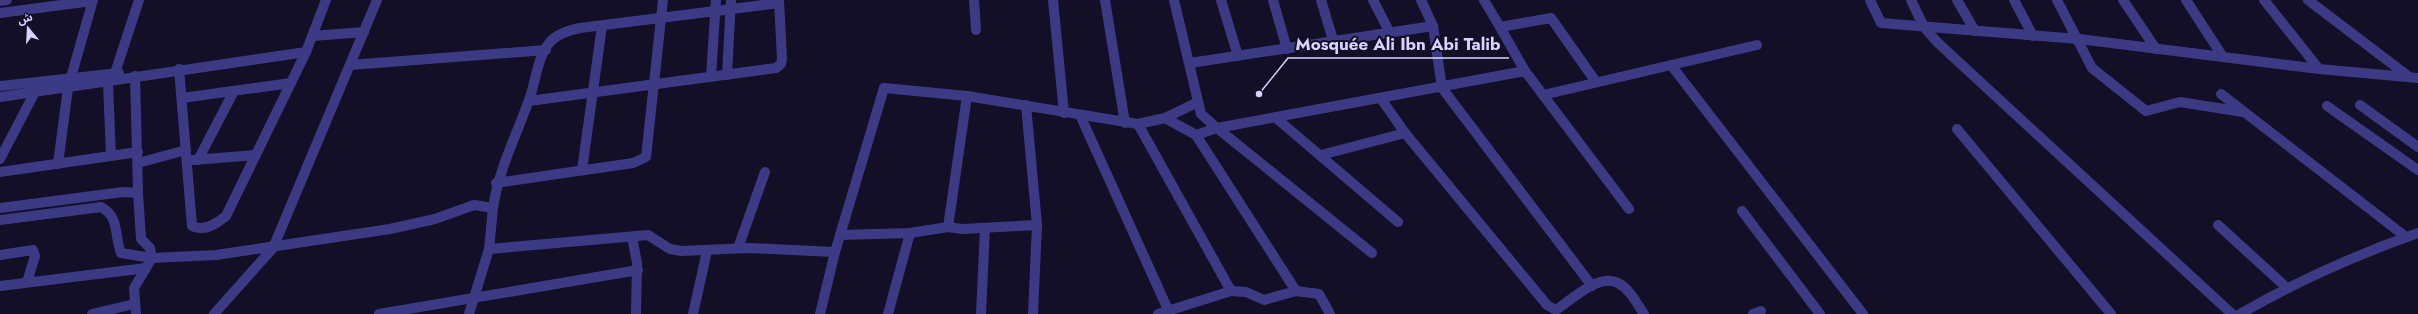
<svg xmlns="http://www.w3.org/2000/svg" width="2418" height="314" viewBox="0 0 2418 314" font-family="Jost,'Noto Sans Arabic',sans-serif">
	<rect width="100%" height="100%" fill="#130f26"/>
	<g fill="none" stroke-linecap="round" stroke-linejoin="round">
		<g stroke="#3d3a85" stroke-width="10">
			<path d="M 974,0 L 976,30"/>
			<path d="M 1053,0 L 1064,113"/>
			<path d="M 1105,0 L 1125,123"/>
			<path d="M 1174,0 L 1201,114 L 1217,128 L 1525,71"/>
			<path d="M 1221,0 L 1238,56"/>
			<path d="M 1273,0 L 1287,49"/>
			<path d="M 1321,0 L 1333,40"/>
			<path d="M 1373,0 L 1390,33"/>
			<path d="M 1421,0 L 1433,26 L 1442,88 L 1592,286"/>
			<path d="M 1484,0 L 1500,27"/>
			<path d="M 1870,0 L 1881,23 L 2079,39 L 2319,69 L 2418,78"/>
			<path d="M 1911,0 L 1924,27 L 1937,42 L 2232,314"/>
			<path d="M 1957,0 L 1975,31"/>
			<path d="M 2014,0 L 2033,36"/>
			<path d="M 2057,0 L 2092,68 L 2146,111 L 2180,102 L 2243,112"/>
			<path d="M 2123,0 L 2156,49"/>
			<path d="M 2186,0 L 2223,57"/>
			<path d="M 2264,0 L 2319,69"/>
			<path d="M 2308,0 L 2408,76"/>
			<path d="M 0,1 L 7,0"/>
			<path d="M 0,13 L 92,1"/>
			<path d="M 312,36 L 364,32"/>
			<path d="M 1190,63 L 1433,26"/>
			<path d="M 350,65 L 546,50"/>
			<path d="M 1671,65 L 1863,314"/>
			<path d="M 179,69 L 192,226 C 204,232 216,224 226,216 L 306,52 L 326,0"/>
			<path d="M 727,75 L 731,0"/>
			<path d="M 135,76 L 138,193"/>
			<path d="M 711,77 L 716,0"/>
			<path d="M 1596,82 L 1551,18 L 1500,27 L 1525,71 L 1629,209"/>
			<path d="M 0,86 L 119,73"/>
			<path d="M 2221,94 L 2406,237"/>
			<path d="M 1543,95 L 1757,45"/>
			<path d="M 0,97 L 306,52"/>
			<path d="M 182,98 L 291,83"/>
			<path d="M 1382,100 L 1405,133 L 1547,305 L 1556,310 C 1571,300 1599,273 1618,283 C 1630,289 1637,304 1644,314"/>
			<path d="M 529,101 L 776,68 L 781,64 L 782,59 L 779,0"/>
			<path d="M 1026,105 L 1037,225 L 1033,314"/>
			<path d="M 2360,105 L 2418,147"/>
			<path d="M 2327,106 L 2418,170"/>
			<path d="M 1080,115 L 1170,314"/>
			<path d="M 1165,118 L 1196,135 L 1296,291"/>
			<path d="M 1276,118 L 1398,222"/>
			<path d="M 1957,129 L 2111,314"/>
			<path d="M 1196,135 L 1217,128 L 1372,253"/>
			<path d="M 1321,155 L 1405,133"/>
			<path d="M 111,156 L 108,83 L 115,73 L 139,0"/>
			<path d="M 0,159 L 37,88"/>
			<path d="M 193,160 L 256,155"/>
			<path d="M 198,160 L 234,91"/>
			<path d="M 138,163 L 186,150"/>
			<path d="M 58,164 L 68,88 L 93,0"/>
			<path d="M 582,170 L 602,26"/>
			<path d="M 0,172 L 138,152"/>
			<path d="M 496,183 L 633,163 L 646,157 L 663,0"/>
			<path d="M 0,208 L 123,192 L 138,193 L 141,239 L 150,248 L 152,258 L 134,288 L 136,314"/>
			<path d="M 493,208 C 499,167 518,133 531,94 C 536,78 538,56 550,42 C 557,34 570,30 580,28 L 779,3"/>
			<path d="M 1742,211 L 1820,314"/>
			<path d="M 0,220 L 101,207 C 120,217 114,236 121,253 L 152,258 L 216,255 L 390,229 L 435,219 L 474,205 L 493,208 L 489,249 L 648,235 L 670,249 L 681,251 L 749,248 L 835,252"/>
			<path d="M 2218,225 L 2286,287"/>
			<path d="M 948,227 L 967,96"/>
			<path d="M 840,235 L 910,233 L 948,227 L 962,229 L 1037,225"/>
			<path d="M 632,237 L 637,263 L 636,314"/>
			<path d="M 738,248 L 765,172"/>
			<path d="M 0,255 L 33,250 L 35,256 L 27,282"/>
			<path d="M 0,286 L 146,268"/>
			<path d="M 1231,291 L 1246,292 L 1264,300 L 1296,291 L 1319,294 L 1330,314"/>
			<path d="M 92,314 L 134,304"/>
			<path d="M 214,314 L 273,248 L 377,0"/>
			<path d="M 379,314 L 638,270"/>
			<path d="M 469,314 L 489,249"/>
			<path d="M 693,314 L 707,251"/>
			<path d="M 820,314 L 835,252 L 884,88 L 967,96 L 1138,124"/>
			<path d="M 888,314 L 910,233"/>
			<path d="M 981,314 L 985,228"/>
			<path d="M 1158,314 L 1231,291 L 1138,124 L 1165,118 L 1198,102"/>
			<path d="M 1753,314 L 1761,311"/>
			<path d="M 2240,314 C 2297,281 2356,255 2418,233"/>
		</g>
	</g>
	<path fill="none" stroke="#d9d4ff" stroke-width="1.5" d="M1259 94L1288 58H1509"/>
	<circle fill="#d9d4ff" stroke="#130f26" stroke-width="1.5" cx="1259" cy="94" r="4"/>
	<g font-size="17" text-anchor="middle" font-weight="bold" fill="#d9d4ff" stroke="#130f26" stroke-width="4" stroke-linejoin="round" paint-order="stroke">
		<text x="1398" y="50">Mosquée Ali Ibn Abi Talib</text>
	</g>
	<g transform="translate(28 28) rotate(342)" stroke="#130f26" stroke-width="3" paint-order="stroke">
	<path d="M0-3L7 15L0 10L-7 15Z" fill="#d9d4ff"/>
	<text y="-6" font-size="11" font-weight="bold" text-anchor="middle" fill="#d9d4ff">ش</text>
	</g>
</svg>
